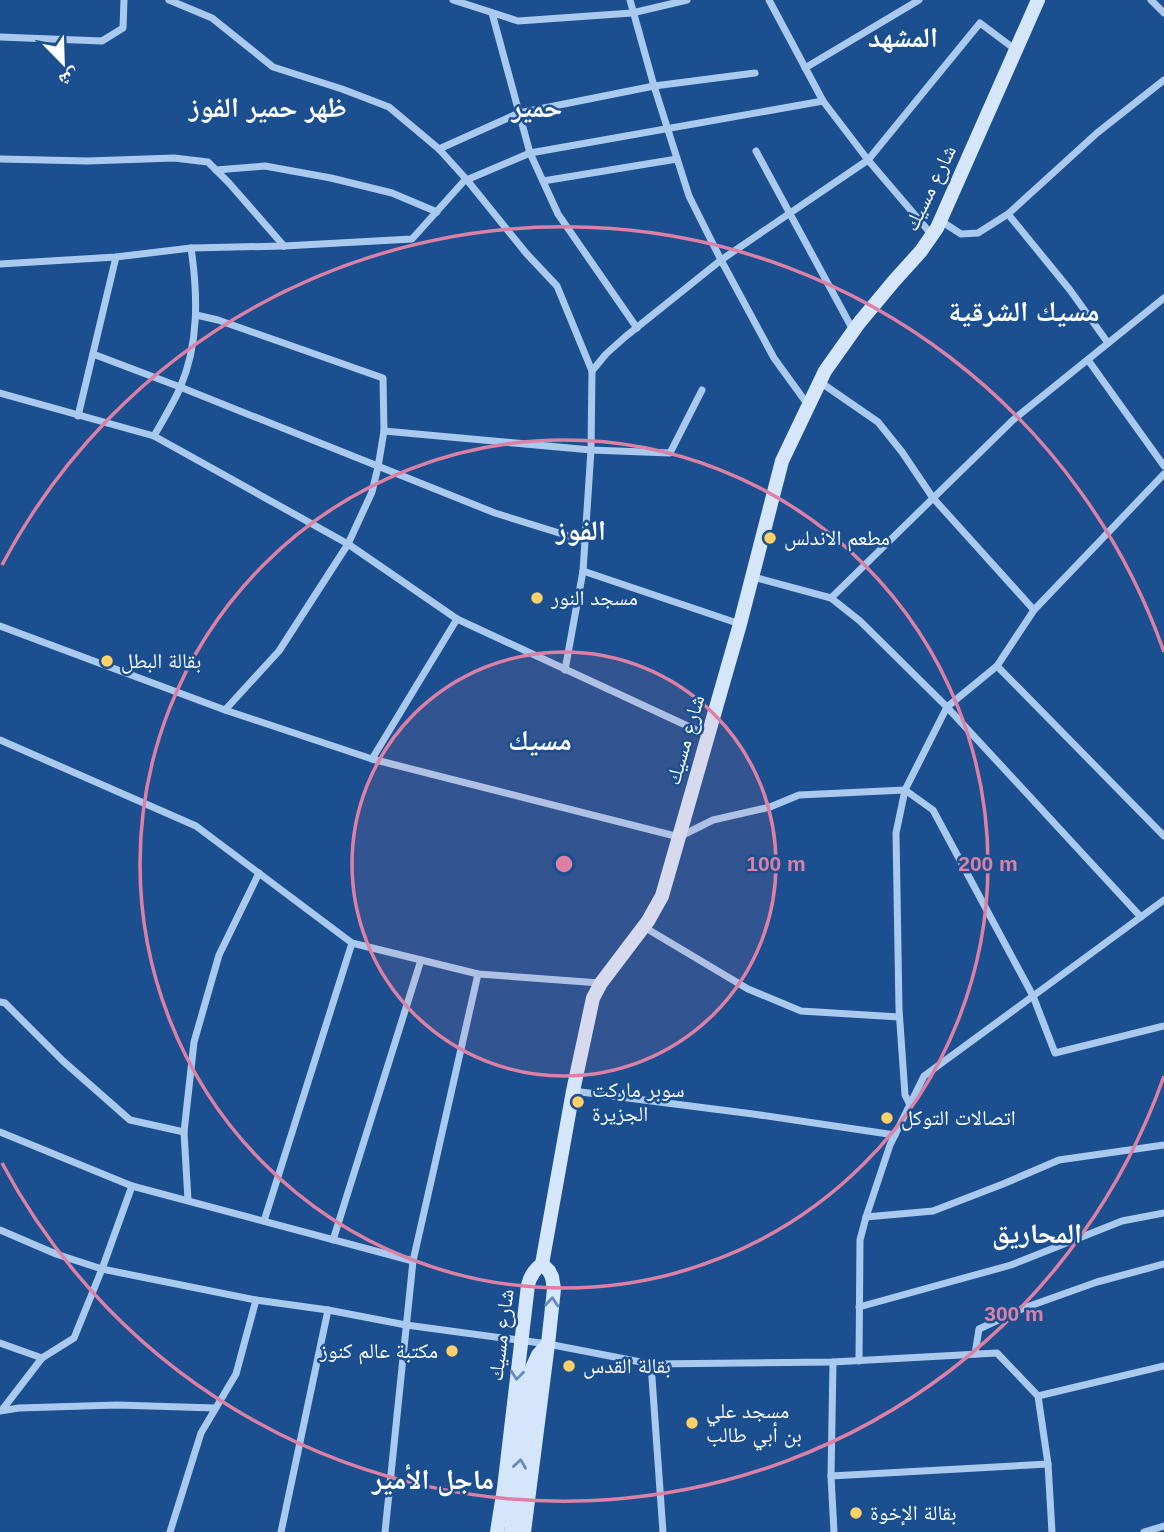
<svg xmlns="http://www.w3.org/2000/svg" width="1164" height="1532" viewBox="0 0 1164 1532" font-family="Helvetica,'Noto Naskh Arabic',sans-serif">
	<rect width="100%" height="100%" fill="#1b4f8f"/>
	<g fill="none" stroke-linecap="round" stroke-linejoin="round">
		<g stroke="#a9c9ee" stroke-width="7">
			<path d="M 169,0 L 212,18 L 273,67 L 342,89 L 389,107 L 439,149 L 467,180 L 526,253 L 557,286 L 592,371"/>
			<path d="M 453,0 L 518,21 L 632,13 L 687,0"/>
			<path d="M 630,0 L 654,86 L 689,196 L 721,260 L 774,358 L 808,405"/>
			<path d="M 769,0 L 823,101 L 868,160 L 932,235"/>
			<path d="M 1151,0 L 1164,13"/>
			<path d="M 492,13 L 530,153 L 558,214 L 637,328"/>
			<path d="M 0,37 L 102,41 L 123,28 L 124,0"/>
			<path d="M 805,68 L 919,0"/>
			<path d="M 439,149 L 519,113 L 654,86 L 755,73"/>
			<path d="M 756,151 L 853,330"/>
			<path d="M 0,159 L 88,161 L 174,158 L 208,162 L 229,183 L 284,246"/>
			<path d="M 216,170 L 265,166 L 331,178 L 392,193 L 437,212"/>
			<path d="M 543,181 L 677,159"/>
			<path d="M 941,221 L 961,234 L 978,233 L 1008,214"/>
			<path d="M 0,264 L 116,257 L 191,248 L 284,246 L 412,239 L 464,181 L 530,153 L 823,101"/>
			<path d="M 196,315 L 218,320 L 383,378 L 384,431 L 378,467 L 372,492 L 348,544 L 279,651 L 225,710"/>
			<path d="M 1108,343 L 1070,290 L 1008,214 L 1097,133 L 1164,80"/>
			<path d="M 93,354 L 180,387 L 495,513 L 585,541"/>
			<path d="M 1088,360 L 1164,466"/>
			<path d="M 820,382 L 878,422 L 902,452 L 933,498 L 1034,610"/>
			<path d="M 0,393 L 154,436 L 348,544 L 457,619 L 707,735"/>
			<path d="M 78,416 L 116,257"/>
			<path d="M 384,431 L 591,450 L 670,453 L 702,390"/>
			<path d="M 154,436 C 163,420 173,404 180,388 C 199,344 198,295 191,248"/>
			<path d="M 583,571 L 740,624"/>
			<path d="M 753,577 L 831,598 L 1013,420 L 1164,298"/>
			<path d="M 831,598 L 860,621 L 947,707 L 1141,917"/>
			<path d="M 0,626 L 225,710 L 372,759 L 679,837 L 713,820 L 770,807 L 799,795 L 905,790 L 933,810 L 1033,996 L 1055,1053 L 1164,1026"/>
			<path d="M 997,666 L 1164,836"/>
			<path d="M 565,670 L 583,571 L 591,450 L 592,371 L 606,354 L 625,337 L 721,260 L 868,160 L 980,23 L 1016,50"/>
			<path d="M 0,740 L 196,826 L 352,943 L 478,974 L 600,983"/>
			<path d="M 372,759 L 457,619"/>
			<path d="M 644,927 L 748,989 L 801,1011 L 899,1017"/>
			<path d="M 0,1002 L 5,1003 L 63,1061 L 130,1120 L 184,1132"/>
			<path d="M 573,1091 L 753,1114 L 895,1135"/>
			<path d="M 910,1105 L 905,1095 L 899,1009 L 896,833 L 905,790 L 947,707 L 997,666 L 1034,610 L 1164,474"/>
			<path d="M 0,1132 L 132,1186 L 413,1261"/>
			<path d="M 188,1200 L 184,1132 L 194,1042 L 219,955 L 259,873"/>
			<path d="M 866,1217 L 933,1211 L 1003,1184 L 1059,1160 L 1164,1145"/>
			<path d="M 264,1221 L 352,943"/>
			<path d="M 0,1230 L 56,1254 L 102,1269 L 256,1300 L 328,1310 L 406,1325 L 548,1344 L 651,1364 L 833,1362 L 997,1353 L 1038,1396 L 1048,1464 L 1052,1532"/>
			<path d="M 333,1240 L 421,960"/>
			<path d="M 859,1307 L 1011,1265 L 1122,1221 L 1164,1213"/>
			<path d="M 0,1343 L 42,1358"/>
			<path d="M 975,1354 L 979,1329 L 1024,1308 L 1097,1282 L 1164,1264"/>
			<path d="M 859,1361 L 860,1240 L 866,1217 L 890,1145 L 924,1076 L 1164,900"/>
			<path d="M 833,1362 L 831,1476 L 834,1532"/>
			<path d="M 651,1364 L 663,1532"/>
			<path d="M 1038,1396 L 1164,1366"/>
			<path d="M 2,1410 L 42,1358 L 74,1338 L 102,1269 L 132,1186"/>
			<path d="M 0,1411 L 19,1408 L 117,1405 L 215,1408"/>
			<path d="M 831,1476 L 1048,1464"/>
			<path d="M 170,1532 L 201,1433 L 236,1374 L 256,1300"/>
			<path d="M 281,1532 L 328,1310"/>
			<path d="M 385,1532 L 413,1261 L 478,974"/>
			<path d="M 1144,1532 L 1164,1526"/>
		</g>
		<g stroke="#d6e6fa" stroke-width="14">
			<path d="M 497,1532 L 504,1488 L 528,1285 C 530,1276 534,1270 542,1264 L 573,1091 L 593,998 L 601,983 L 648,921 L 662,896 L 740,624 L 782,461 L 825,371 L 859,323 L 894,281 L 921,251 L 937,228 L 1038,0"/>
			<path d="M 511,1532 L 532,1368 L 538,1355 L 547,1345"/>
			<path d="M 524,1532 L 548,1344 L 554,1289 L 552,1277 L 549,1271 L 542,1264"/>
		</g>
	</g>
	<defs><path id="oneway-chevron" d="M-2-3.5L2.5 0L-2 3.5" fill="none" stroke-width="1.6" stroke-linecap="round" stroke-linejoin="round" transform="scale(1.75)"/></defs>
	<g stroke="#668bba">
		<use href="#oneway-chevron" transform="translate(552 1302) rotate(-85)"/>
		<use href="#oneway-chevron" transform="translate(517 1375) rotate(96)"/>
		<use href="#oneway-chevron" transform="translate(520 1464) rotate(-82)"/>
	</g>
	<circle cx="564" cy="864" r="212" fill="#dd80a5" fill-opacity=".12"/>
	<g fill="none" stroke="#dd80a5" stroke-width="3.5">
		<circle cx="564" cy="864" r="212"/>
		<circle cx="564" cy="864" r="424"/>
		<path d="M1164 1076A636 636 0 0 1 2 1163M2 565A636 636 0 0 1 1164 652"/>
	</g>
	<g fill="#ffd166" stroke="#1b4f8f" stroke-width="2.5">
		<circle cx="770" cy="538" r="7"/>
		<circle cx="537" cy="598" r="7"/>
		<circle cx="107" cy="661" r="7"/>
		<circle cx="578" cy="1102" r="7"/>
		<circle cx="887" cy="1118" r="7"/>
		<circle cx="452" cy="1351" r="7"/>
		<circle cx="569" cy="1366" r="7"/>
		<circle cx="692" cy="1423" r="7"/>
		<circle cx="856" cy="1513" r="7"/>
	</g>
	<g text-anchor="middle" stroke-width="5" stroke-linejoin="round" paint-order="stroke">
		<g font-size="21" fill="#fff" stroke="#1b4f8f">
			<text transform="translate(930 188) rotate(-64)" y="7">شارع مسيك</text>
			<text transform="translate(685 740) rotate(-74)" y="7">شارع مسيك</text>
			<text transform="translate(501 1335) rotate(-83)" y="7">شارع مسيك</text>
		</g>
		<g font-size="21" fill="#fff" stroke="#1b4f8f" text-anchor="start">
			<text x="784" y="545">مطعم الاندلس</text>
			<text x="551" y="605">مسجد النور</text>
			<text x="121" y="668">بقالة البطل</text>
			<text x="592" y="1097">سوبر ماركت<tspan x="592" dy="24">الجزيرة</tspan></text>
			<text x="901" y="1125">اتصالات التوكل</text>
			<text x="438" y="1358" text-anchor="end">مكتبة عالم كنوز</text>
			<text x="583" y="1373">بقالة القدس</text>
			<text x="706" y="1418">مسجد علي<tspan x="706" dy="24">بن أبي طالب</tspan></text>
			<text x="870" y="1520">بقالة الإخوة</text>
		</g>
		<g font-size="28" font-weight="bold" fill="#fff" stroke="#1b4f8f">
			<text x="903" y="47">المشهد</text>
			<text x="268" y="117">ظهر حمير الفوز</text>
			<text x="537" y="117">حمير</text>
			<text x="1024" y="321">مسيك الشرقية</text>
			<text x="581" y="540">الفوز</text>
			<text x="540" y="750">مسيك</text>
			<text x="1037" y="1243">المحاريق</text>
			<text x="433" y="1489">ماجل الأمير</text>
		</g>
	</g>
	<circle cx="564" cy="864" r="10" fill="#dd80a5" stroke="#1b4f8f" stroke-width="3.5"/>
	<g font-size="21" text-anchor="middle" font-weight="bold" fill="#dd80a5" stroke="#1b4f8f" stroke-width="5" stroke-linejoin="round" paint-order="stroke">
		<text x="776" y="871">100 m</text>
		<text x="988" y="871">200 m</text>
		<text x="1014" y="1321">300 m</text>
	</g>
	<g transform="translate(63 63) rotate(157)" stroke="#1b4f8f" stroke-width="5" paint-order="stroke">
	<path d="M0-5L12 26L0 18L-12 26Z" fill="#ffffff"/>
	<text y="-10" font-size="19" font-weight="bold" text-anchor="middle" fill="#ffffff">ش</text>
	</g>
</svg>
